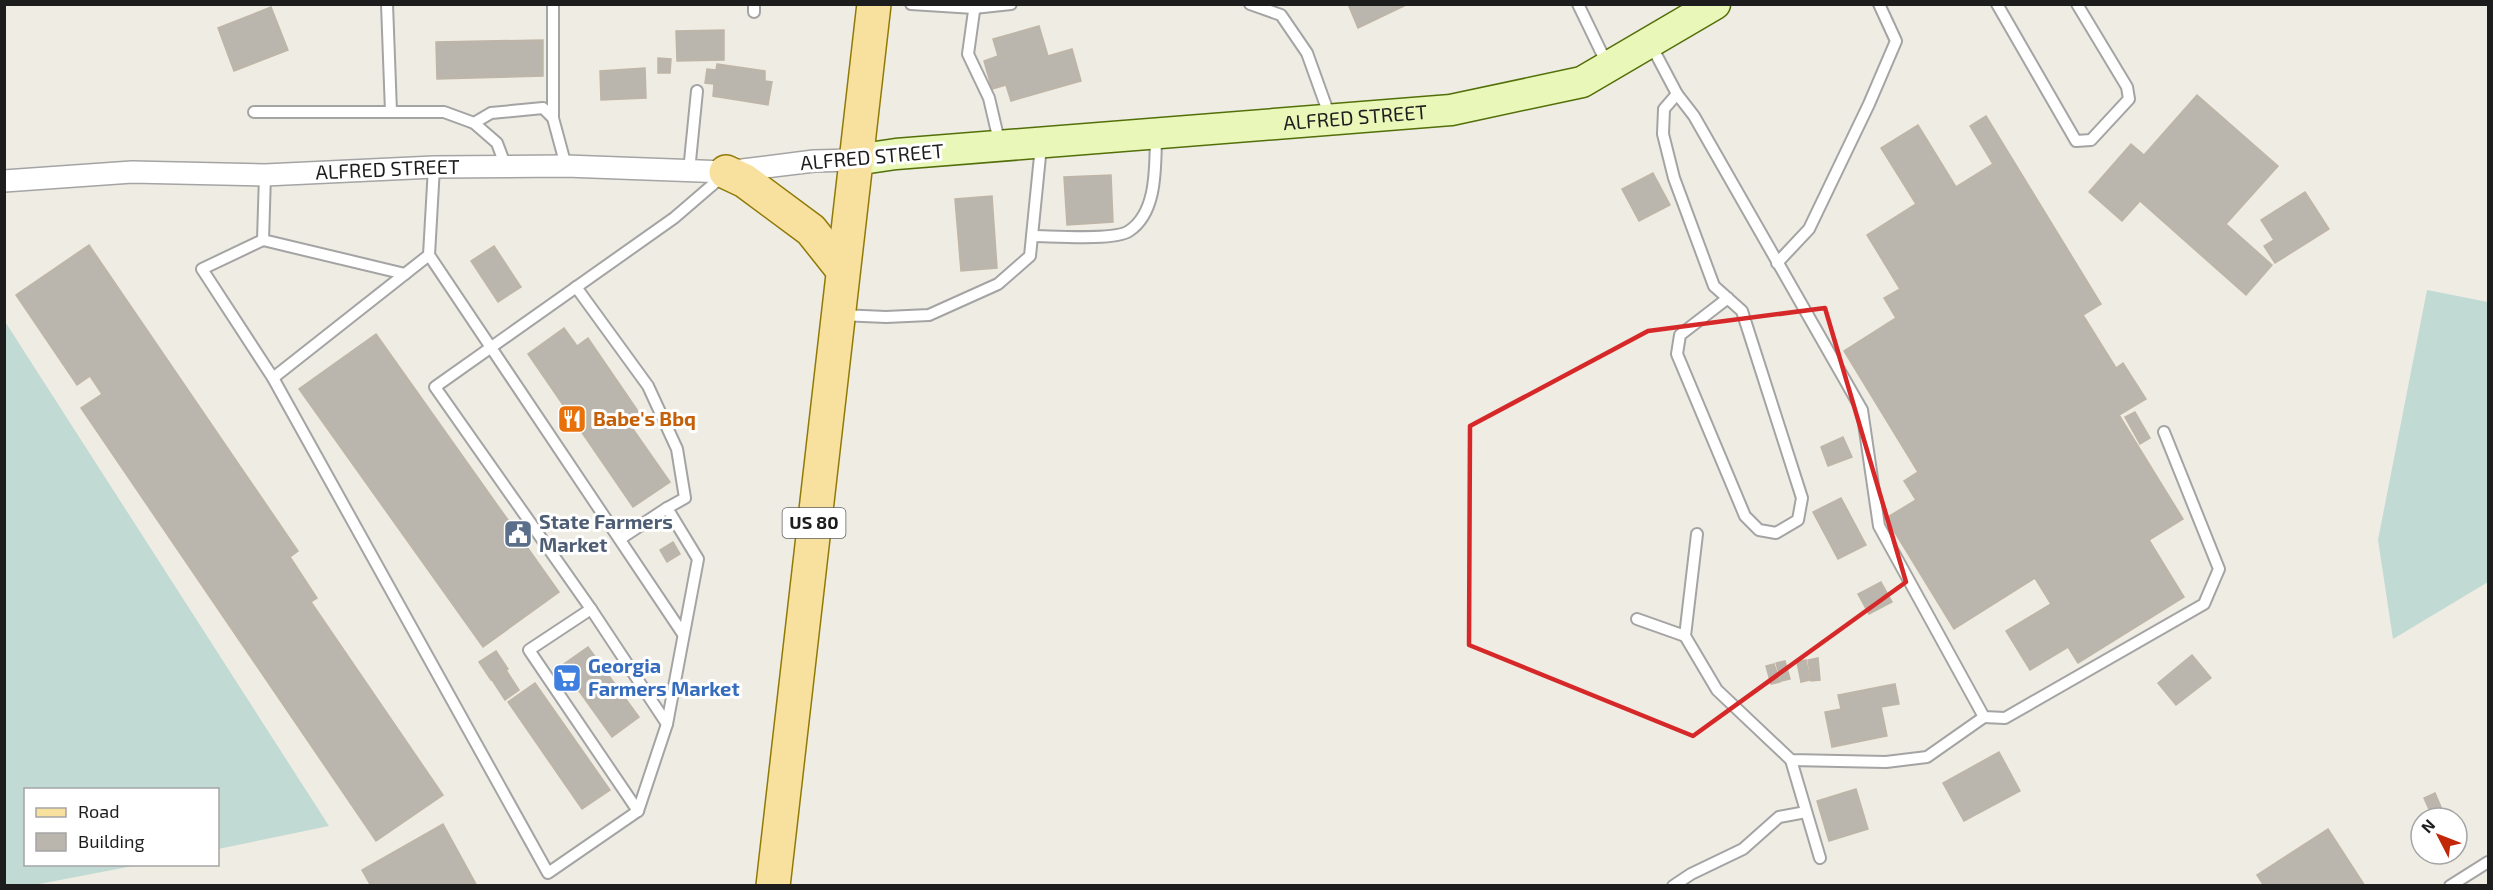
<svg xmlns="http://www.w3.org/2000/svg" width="2493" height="890" viewBox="0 0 2493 890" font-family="'Exo 2',sans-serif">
	<rect width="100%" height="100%" fill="#eeece3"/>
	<g fill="#c1dbd4">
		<path d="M 2427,290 L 2488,302 L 2488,582 L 2393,639 L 2378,540 Z"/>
		<path d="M 4,320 L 329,826 L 218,849 L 218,790 L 26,790 L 26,864 L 138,865 L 34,885 L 5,885 Z"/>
	</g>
	<g fill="#bab5ad" stroke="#bfb5a6" stroke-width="1.5">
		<path d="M 1348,4 L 1408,4 L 1358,28 Z"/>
		<path d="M 271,7 L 288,50 L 234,71 L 218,28 Z"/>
		<path d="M 1039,26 L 1048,56 L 1072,49 L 1081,81 L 1011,101 L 1006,85 L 992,89 L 984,61 L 998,56 L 993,39 Z"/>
		<path d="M 724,30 L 724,60 L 677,61 L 676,31 Z"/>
		<path d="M 543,40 L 543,76 L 437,79 L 436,42 Z"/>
		<path d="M 658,58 L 671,59 L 670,73 L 658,73 Z"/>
		<path d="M 717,64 L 765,71 L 765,81 L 772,82 L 768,105 L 713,96 L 714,84 L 705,83 L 707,69 L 716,70 Z"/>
		<path d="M 645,68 L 646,98 L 601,100 L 600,71 Z"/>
		<path d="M 2197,95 L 2278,166 L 2226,224 L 2272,265 L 2246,295 L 2140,201 L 2122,221 L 2089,192 L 2131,144 L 2144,155 Z"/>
		<path d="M 1986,116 L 2101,304 L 2083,315 L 2116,368 L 2123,363 L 2146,399 L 2119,415 L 2183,519 L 2149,540 L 2184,597 L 2078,663 L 2068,647 L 2030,670 L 2006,631 L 2051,604 L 2035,578 L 1954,629 L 1886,518 L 1916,500 L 1904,481 L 1918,472 L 1844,351 L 1896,318 L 1884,298 L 1900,289 L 1867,235 L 1916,204 L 1881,148 L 1918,125 L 1956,187 L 1993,164 L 1970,126 Z"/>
		<path d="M 1653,173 L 1670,205 L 1639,221 L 1622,189 Z"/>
		<path d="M 1111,175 L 1113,222 L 1067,225 L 1064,177 Z"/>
		<path d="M 2305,192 L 2329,229 L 2275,263 L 2264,246 L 2274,240 L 2261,220 Z"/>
		<path d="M 992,196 L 997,268 L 961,271 L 955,199 Z"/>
		<path d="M 89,245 L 298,551 L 290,557 L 317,598 L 311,602 L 443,795 L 376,841 L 81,408 L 102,394 L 90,376 L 77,385 L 16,295 Z"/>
		<path d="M 494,246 L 521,287 L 498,302 L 471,261 Z"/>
		<path d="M 564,328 L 577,346 L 588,338 L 640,414 L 628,422 L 670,482 L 633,507 L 528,354 Z"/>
		<path d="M 376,334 L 559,592 L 483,647 L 299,389 Z"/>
		<path d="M 2135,412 L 2150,438 L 2140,444 L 2125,417 Z"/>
		<path d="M 1843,437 L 1852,457 L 1828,466 L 1821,447 Z"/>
		<path d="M 1841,498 L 1866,545 L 1838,559 L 1813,512 Z"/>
		<path d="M 673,542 L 680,554 L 667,562 L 660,550 Z"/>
		<path d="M 1881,582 L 1892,602 L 1869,614 L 1858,594 Z"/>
		<path d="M 588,647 L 639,717 L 612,737 L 561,666 Z"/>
		<path d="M 496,651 L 508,669 L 491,680 L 479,662 Z"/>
		<path d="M 2192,655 L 2211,678 L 2176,705 L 2158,683 Z"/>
		<path d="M 1818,658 L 1820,680 L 1811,681 L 1808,660 Z"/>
		<path d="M 1806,660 L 1810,680 L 1801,682 L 1797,662 Z"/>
		<path d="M 1785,661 L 1790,679 L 1781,681 L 1776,663 Z"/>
		<path d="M 1774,664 L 1780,682 L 1771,684 L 1766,666 Z"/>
		<path d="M 506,670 L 519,690 L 505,700 L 492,680 Z"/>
		<path d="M 535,683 L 610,790 L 582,809 L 508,702 Z"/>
		<path d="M 1895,684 L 1899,704 L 1881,707 L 1887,736 L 1832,747 L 1825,712 L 1841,709 L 1838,695 Z"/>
		<path d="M 1999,752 L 2020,791 L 1964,821 L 1943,783 Z"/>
		<path d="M 1856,789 L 1868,829 L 1829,841 L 1817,801 Z"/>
		<path d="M 2435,793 L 2444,814 L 2433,818 L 2424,798 Z"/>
		<path d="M 443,824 L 477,886 L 371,886 L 362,870 Z"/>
		<path d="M 2328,829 L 2365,886 L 2264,886 L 2257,875 Z"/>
	</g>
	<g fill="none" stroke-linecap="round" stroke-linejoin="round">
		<g stroke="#a4a4a4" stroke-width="14">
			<g id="lane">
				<path d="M 387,4 L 391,112"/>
				<path d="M 911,4 L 974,8 L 1011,4"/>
				<path d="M 975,4 L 968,54 L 989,98 L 1000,145"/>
				<path d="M 1250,4 L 1281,15 L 1307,53 L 1330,117"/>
				<path d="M 1578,4 L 1607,64"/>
				<path d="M 1997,4 L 2076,141 L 2091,140 L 2129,99 L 2127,87 L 2077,4"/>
				<path d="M 754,12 L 754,4"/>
				<path d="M 1650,43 L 1677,94 L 1694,116 L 1862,410 L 1879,526 L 1984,717 L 2005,718 L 2204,604 L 2219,569 L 2164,432"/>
				<path d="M 1677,94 L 1664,109 L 1663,134 L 1674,178 L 1714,286 L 1742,311 L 1802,498 L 1798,520 L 1776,533 L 1759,530 L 1745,516 L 1677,354 L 1680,335 L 1728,298"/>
				<path d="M 254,112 L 444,112 L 474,123 L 497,143 L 506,167"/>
				<path d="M 553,118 L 553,4"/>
				<path d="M 474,123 L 491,113 L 543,108 L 553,118 L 566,166"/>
				<path d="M 434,167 L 429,255 L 683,634"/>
				<path d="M 689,171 L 697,91"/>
				<path d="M 265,175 L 263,240 L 405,274"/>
				<path d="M 1032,236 C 1052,236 1114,241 1129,231 C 1158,212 1155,165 1156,136"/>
				<path d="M 263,240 L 202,269 L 273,378 L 548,873 L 638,811 L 667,724 L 698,559 L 667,508 L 685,498 L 677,449 L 648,386 L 576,287"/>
				<path d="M 1777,263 L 1809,229 L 1869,104 L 1896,41 L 1879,4"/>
				<path d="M 840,315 L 886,317 L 929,315 L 998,284 L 1030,256 L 1041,146"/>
				<path d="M 273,378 L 429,255"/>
				<path d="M 1697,534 L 1685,636 L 1717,690 L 1791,760 L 1886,762 L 1927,757 L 1984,717"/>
				<path d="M 620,539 L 667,508"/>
				<path d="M 591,609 L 529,650 L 638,811"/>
				<path d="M 1637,619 L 1685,636"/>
				<path d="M 667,724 L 591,609 L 435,387 L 674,218 L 724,175"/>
				<path d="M 1791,760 L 1820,858"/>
				<path d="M 1673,886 L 1691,874 L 1743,849 L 1779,817 L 1806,812"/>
				<path d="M 2450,886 L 2488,862"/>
			</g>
		</g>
		<g stroke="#a4a4a4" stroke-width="24">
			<g id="street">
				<path id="s1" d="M 4,181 L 132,172 L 265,175 L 434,167 L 566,166 L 726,172 L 814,161 L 855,160"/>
			</g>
		</g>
		<g stroke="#536f09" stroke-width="33">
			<g id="secondary">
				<path id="s2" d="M 855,160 L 896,154 L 1451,110 L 1582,82 L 1715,4"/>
			</g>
		</g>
		<g stroke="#907a06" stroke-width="36">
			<g id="primary">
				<path d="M 726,172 L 745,181 L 811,230 L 842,269"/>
				<path d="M 773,886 L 874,4"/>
			</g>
		</g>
		<use href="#lane" stroke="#fff" stroke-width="10"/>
		<use href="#street" stroke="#fff" stroke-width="21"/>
		<use href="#secondary" stroke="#e9f7b9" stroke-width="30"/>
		<use href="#primary" stroke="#f8e09e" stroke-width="33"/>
	</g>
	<path fill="none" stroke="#d62828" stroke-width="4.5" stroke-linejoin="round" d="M 1825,308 L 1906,582 L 1693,736 L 1469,645 L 1470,426 L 1648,331 Z"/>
	<defs>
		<g id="restaurant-square" transform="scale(1.5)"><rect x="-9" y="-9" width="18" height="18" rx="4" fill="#e8710a" stroke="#fff"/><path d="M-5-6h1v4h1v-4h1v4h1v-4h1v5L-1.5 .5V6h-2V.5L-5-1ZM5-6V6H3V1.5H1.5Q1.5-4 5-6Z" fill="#fff"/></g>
		<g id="civic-square" transform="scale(1.5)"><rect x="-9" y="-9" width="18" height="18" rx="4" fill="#5c6f8a" stroke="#fff"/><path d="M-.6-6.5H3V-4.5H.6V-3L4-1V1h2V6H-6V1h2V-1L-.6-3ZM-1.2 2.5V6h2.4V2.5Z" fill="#fff"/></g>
		<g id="supermarket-square" transform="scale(1.5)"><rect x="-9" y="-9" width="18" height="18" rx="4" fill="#3f7fe0" stroke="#fff"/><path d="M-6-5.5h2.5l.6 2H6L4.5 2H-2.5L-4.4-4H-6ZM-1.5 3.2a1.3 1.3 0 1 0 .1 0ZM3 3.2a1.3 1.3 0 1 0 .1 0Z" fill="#fff"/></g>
	</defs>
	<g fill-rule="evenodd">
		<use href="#restaurant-square" x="572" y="419"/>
		<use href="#civic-square" x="518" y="534"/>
		<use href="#supermarket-square" x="567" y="678"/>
	</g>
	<g text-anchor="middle" stroke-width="6" stroke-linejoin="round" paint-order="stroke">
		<rect fill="#fff" stroke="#616161" stroke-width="1.5" x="782.5" y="508" width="63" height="30" rx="4.5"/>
		<g font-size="18" font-weight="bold" fill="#1d1d1d">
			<text x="814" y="529">US 80</text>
		</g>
		<g font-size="20" fill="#1d1d1d" stroke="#fff">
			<text dy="7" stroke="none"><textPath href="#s2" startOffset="502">ALFRED STREET</textPath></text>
			<text transform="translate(872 157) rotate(-5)" y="7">ALFRED STREET</text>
			<text dy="7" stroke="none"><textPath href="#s1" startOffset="384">ALFRED STREET</textPath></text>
		</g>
		<g font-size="20" font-weight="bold" fill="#c56008" stroke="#fff" text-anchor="start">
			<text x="593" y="426">Babe's Bbq</text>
		</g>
		<g font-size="20" font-weight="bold" fill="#4e5e75" stroke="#fff" text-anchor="start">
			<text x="539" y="529">State Farmers<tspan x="539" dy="23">Market</tspan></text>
		</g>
		<g font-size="20" font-weight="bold" fill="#366cbe" stroke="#fff" text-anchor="start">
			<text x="588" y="673">Georgia<tspan x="588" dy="23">Farmers Market</tspan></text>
		</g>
	</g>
	<rect width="2493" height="890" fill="none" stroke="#1d1d1d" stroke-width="12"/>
	<rect x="24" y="788" width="195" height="78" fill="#ffffff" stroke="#a5a5a5" stroke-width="1.5"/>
	<rect x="36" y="808" width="30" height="9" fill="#f8e09e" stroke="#a5a5a5" stroke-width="1.5"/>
	<text x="78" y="818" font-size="18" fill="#1d1d1d">Road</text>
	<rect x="36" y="833" width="30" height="18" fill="#bab5ad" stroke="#a5a5a5" stroke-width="1.5"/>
	<text x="78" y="848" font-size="18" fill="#1d1d1d">Building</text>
	<g transform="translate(2439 836) rotate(312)"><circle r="28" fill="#ffffff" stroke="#a5a5a5" stroke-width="1.5"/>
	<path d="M0-4.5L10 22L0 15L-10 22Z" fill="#c22708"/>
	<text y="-9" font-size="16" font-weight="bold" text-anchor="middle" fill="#1d1d1d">N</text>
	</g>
</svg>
